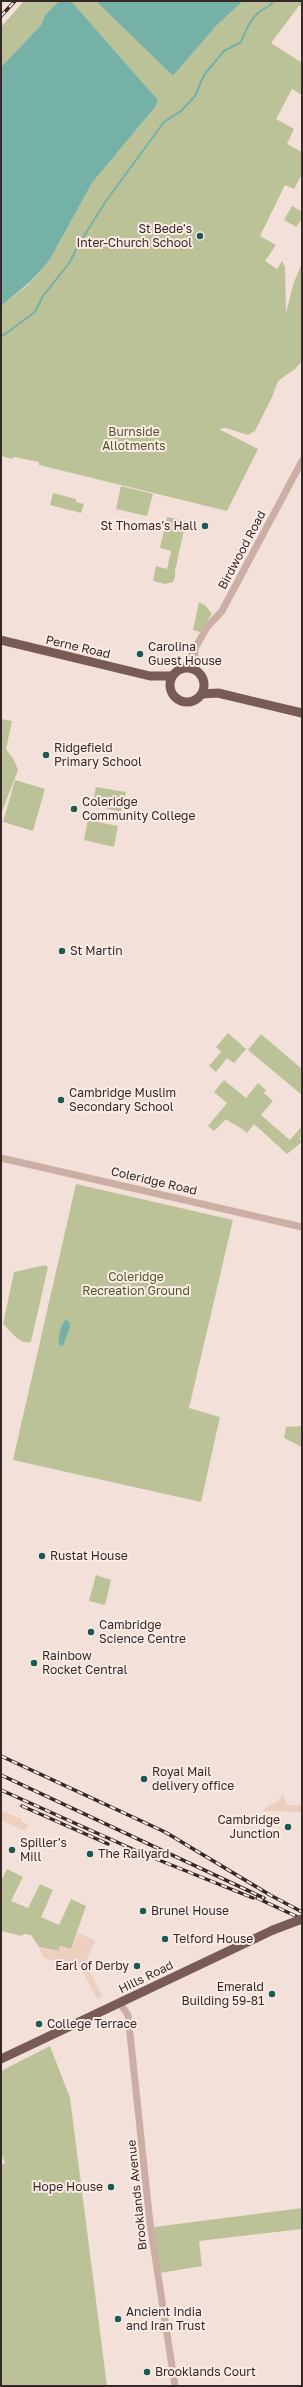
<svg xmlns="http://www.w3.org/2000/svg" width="303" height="2387" viewBox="0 0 303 2387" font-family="'Golos Text',sans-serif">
	<rect width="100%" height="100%" fill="#f3e1d9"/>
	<g fill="#bcc298">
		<path d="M 24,1 L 59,1 L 45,15 L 41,25 L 1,67 L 1,27 Z"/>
		<path d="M 71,1 L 98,2 L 173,76 L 216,26 L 243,1 L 302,1 L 302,6 L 299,6 L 271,43 L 302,63 L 302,95 L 292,89 L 276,119 L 294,129 L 287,144 L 302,152 L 302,174 L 294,189 L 285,185 L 260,236 L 276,245 L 265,261 L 277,269 L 282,261 L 285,267 L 286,313 L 294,282 L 302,263 L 302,361 L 295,369 L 278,381 L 272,397 L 255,431 L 248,435 L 226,428 L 219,429 L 258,449 L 227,511 L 39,465 L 39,462 L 14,457 L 12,459 L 1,456 L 1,306 L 29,284 L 49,261 L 92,183 L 156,106 L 158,100 Z"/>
		<path d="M 292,206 L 301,211 L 302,209 L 302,219 L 296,227 L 284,220 Z"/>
		<path d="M 121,486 L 153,494 L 147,516 L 116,509 Z"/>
		<path d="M 53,493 L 76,499 L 76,502 L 84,504 L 81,513 L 50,505 Z"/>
		<path d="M 167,517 L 186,521 L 175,571 L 175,577 L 173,582 L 165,584 L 153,581 L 156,566 L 167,569 L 171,551 L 160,548 Z"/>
		<path d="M 199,602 L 206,606 L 212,614 L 200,632 L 193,630 Z"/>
		<path d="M 1,719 L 12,721 L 6,749 L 14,760 L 18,770 L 1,814 Z"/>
		<path d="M 15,780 L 45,789 L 33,831 L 3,822 Z"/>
		<path d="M 96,787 L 126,792 L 121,812 L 92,805 Z"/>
		<path d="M 88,820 L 118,826 L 114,847 L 84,840 Z"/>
		<path d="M 228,1033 L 246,1049 L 234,1063 L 227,1058 L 216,1072 L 209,1066 L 221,1052 L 216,1047 Z"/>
		<path d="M 261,1034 L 302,1069 L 302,1095 L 248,1050 Z"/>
		<path d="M 224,1080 L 246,1098 L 258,1083 L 266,1090 L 264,1093 L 273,1101 L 261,1115 L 290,1140 L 302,1126 L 300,1139 L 302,1142 L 287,1154 L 254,1124 L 247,1133 C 240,1126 233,1125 226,1119 L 214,1131 L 208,1126 L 227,1103 L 214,1092 Z"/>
		<path d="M 76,1184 L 233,1220 L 189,1408 L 220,1417 L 201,1502 L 13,1460 Z"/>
		<path d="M 45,1265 L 48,1267 L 31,1342 C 20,1345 10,1331 3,1324 L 14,1272 Z"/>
		<path d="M 302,1426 L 302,1447 L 284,1438 L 286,1427 Z"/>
		<path d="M 96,1575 L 111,1580 L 105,1605 L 89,1601 Z"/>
		<path d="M 7,1869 L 23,1877 L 11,1901 L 28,1908 L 40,1884 L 53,1890 L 41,1917 L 59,1925 L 71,1899 L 86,1906 L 71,1949 L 60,1946 L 59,1951 L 39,1947 L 31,1935 L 24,1934 L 22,1936 L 1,1931 L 1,1881 Z"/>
		<path d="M 50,2046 L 70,2098 L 107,2386 L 1,2386 L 1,2165 L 5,2163 L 1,2152 L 1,2071 Z"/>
		<path d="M 302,2208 L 302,2229 L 199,2241 L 202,2266 L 160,2273 L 154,2227 Z"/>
	</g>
	<g fill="#eccfbf">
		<path d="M 283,1794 L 287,1805 L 302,1805 L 302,1812 L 264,1811 L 266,1807 L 277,1802 Z"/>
		<path d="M 2,1811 L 22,1819 L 21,1821 L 29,1825 L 25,1831 L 1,1820 Z"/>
		<path d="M 78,1932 L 95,1941 L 87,1959 L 88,1968 L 102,1996 L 97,1999 L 83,1972 L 75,1966 L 47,1959 L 43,1957 L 39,1948 L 59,1951 L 60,1946 L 71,1949 Z"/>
	</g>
	<g fill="#76b1a8">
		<path d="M 59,1 L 71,1 L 158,100 L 156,106 L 92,183 L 49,261 L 30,282 L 1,306 L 1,67 L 41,25 L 45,15 Z"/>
		<path d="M 96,1 L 243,1 L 216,26 L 173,76 Z"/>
		<path d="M 65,1320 L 69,1321 L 70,1327 L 63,1346 L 59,1345 C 58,1338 60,1326 65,1320 Z"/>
	</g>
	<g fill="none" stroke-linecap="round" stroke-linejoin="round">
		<path stroke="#76b1a8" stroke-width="2" d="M 1,337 L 35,312 L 43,296 L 70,262 L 77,247 L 106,201 L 164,122 L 181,111 L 195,96 L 204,75 L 224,51 L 241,42 C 245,32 249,22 257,14 C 262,8 267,10 274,1"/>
		<g stroke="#cbaea4" stroke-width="7">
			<path d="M 184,668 L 207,627 L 222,611 L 302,461"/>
			<path d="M 194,669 L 195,651"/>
			<path d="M 1,1158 L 302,1227"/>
			<path d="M 120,2003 L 128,2015 L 150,2223 L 175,2386"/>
		</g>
		<g stroke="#795b56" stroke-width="9">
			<path d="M 1,640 L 150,676 L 172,676"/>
			<circle cx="187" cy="685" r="17"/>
			<path d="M 202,694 L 218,693 L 302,713"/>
			<path d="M 1,2059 L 273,1930"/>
		</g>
		<g stroke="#362826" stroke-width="3.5">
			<g id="rail">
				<path d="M 1,16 L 15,1"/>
				<path d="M 1,1756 L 165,1832 L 270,1895 L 302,1912"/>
				<path d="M 1,1775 L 264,1898"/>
				<path d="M 1,1790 L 139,1852 L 253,1898"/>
				<path d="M 22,1806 L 108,1844"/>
				<path d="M 257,1898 L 302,1919"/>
			</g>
		</g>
		<use href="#rail" stroke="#faece5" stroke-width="2" stroke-dasharray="6" stroke-linecap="butt"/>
		<path stroke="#795b56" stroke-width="9" d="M 273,1930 L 302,1919"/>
	</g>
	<g fill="#1a5a51" stroke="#faece5" stroke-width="1.5">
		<circle cx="200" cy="236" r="4"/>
		<circle cx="205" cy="526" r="4"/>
		<circle cx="140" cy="654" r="4"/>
		<circle cx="46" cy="755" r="4"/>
		<circle cx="74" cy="809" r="4"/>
		<circle cx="62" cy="951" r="4"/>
		<circle cx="61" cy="1100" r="4"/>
		<circle cx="42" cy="1556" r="4"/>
		<circle cx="91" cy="1632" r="4"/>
		<circle cx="34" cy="1663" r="4"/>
		<circle cx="144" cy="1779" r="4"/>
		<circle cx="288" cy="1827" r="4"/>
		<circle cx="12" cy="1850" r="4"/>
		<circle cx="90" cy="1854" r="4"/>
		<circle cx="143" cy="1911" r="4"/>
		<circle cx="165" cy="1939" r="4"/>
		<circle cx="137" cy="1966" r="4"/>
		<circle cx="272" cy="1994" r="4"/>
		<circle cx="39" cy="2024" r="4"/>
		<circle cx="111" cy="2187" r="4"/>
		<circle cx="118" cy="2319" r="4"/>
		<circle cx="147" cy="2372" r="4"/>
	</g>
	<g text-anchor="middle" stroke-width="4" stroke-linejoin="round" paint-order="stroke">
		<g font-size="12" fill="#362826" stroke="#faece5" text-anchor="start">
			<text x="192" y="233" text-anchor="end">St Bede's<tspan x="192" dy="14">Inter-Church School</tspan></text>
			<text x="197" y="530" text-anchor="end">St Thomas's Hall</text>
			<text x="148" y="651">Carolina<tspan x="148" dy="14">Guest House</tspan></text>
			<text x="54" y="752">Ridgefield<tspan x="54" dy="14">Primary School</tspan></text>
			<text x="82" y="806">Coleridge<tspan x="82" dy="14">Community College</tspan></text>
			<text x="70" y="955">St Martin</text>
			<text x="69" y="1097">Cambridge Muslim<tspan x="69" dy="14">Secondary School</tspan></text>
			<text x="50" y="1560">Rustat House</text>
			<text x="99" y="1629">Cambridge<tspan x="99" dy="14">Science Centre</tspan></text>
			<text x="42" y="1660">Rainbow<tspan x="42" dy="14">Rocket Central</tspan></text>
			<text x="152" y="1776">Royal Mail<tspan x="152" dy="14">delivery office</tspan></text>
			<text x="280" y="1824" text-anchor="end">Cambridge<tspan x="280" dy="14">Junction</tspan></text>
			<text x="20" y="1847">Spiller's<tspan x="20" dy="14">Mill</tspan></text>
			<text x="98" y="1858">The Railyard</text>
			<text x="151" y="1915">Brunel House</text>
			<text x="173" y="1943">Telford House</text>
			<text x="129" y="1970" text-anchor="end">Earl of Derby</text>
			<text x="264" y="1991" text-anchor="end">Emerald<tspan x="264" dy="14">Building 59-81</tspan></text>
			<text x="47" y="2028">College Terrace</text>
			<text x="103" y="2191" text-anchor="end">Hope House</text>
			<text x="126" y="2316">Ancient India<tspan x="126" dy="14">and Iran Trust</tspan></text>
			<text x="155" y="2376">Brooklands Court</text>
		</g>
		<g font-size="12" fill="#4e5629" stroke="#faece5">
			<text x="134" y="436">Burnside<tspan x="134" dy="14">Allotments</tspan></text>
			<text x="136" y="1281">Coleridge<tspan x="136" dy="14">Recreation Ground</tspan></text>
		</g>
		<g font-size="12" fill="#362826" stroke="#faece5">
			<text transform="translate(242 550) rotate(-62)" y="4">Birdwood Road</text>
			<text transform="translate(78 647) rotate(13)" y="4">Perne Road</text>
			<text transform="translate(154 1181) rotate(13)" y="4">Coleridge Road</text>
			<text transform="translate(146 1977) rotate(-26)" y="4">Hills Road</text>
			<text transform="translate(137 2195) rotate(-96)" y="4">Brooklands Avenue</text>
		</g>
	</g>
	<rect width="303" height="2387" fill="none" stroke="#362826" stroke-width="4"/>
</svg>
